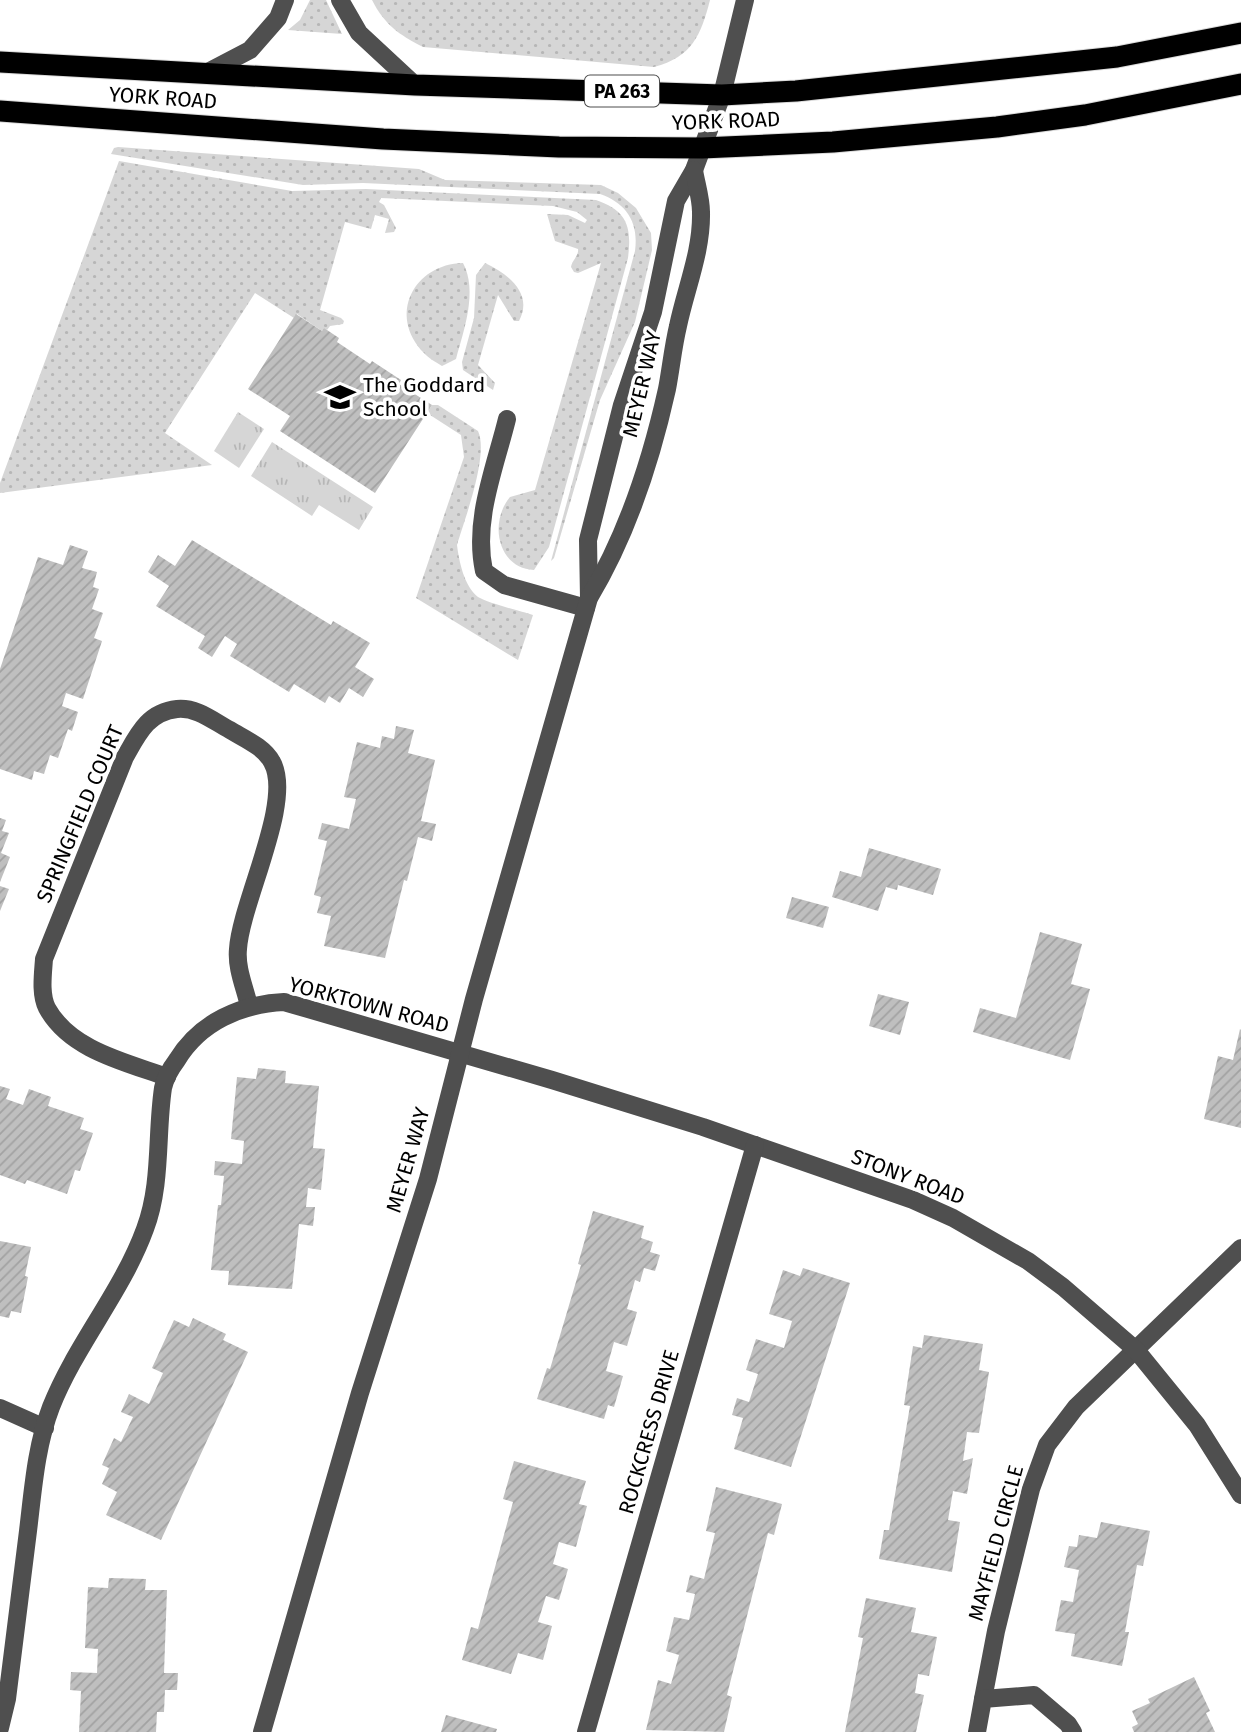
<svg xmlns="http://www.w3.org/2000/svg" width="1241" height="1732" viewBox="0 0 1241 1732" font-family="'Fira Sans',sans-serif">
	<defs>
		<pattern id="grass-dots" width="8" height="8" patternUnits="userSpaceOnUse" patternTransform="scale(1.75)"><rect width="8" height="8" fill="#d6d6d6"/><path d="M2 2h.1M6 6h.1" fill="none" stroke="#b6b6b6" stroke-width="1.8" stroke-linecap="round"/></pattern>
		<pattern id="park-tufts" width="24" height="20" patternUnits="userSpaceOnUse" patternTransform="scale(1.75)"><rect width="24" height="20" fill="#d6d6d6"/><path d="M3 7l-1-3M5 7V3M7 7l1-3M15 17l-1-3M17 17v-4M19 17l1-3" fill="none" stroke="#b6b6b6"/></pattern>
		<pattern id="building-hatch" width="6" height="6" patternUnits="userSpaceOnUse" patternTransform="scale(1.75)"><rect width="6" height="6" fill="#bfbfbf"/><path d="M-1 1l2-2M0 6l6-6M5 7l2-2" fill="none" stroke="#a2a2a2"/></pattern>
	</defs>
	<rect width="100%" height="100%" fill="#fff"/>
	<g fill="url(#grass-dots)">
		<path d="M 310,0 L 326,0 L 342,34 L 288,30 L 300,20 Z"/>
		<path d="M 372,0 L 710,0 C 701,35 692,57 654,67 L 423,47 C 399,35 384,24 372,0 Z"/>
		<path d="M 118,147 L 419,169 L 445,180 L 601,185 L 618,193 L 636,208 L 651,233 L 652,250 L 635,322 L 600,400 L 554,558 L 551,561 L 635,251 C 639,222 626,203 600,194 L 363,183 L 303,185 L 111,154 L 114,148 Z"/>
		<path d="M 119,161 L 292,191 L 366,189 L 596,200 C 627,211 632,226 628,258 L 549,547 L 534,570 C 497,568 489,522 510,497 L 535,490 L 601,263 L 578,273 L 574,272 L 571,267 C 572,260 579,256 578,249 L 555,241 L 547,214 L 568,215 L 585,223 L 587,220 L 577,212 L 553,206 L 381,198 L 379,202 L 384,205 L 396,228 L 394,232 L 385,233 L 389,219 L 375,215 L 371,229 L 345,222 L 320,310 L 341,318 L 344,321 L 343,324 L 330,326 L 327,330 L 324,328 L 322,331 L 297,314 L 294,318 L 255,293 L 165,433 L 212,465 L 0,493 L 0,483 Z"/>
		<path d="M 463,263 C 478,291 464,330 456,359 L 442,366 C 436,362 428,358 424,353 C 387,315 414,264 463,263 Z"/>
		<path d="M 485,263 C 507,273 534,293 519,321 L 514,321 L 498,295 L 478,365 L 495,383 L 493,390 L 463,370 L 462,362 L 474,318 L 476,275 Z"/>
		<path d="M 432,405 L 438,405 L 478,431 C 489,455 465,518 457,545 C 459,561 464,586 478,597 C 488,603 520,611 533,615 L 518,660 L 416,598 L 464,457 L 461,435 L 427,413 Z"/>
	</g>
	<g fill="url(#park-tufts)">
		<path d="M 238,412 L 264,429 L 239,468 L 214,451 Z"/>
		<path d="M 272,442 L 373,507 L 359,530 L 319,505 L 312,516 L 251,476 Z"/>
	</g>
	<g fill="url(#building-hatch)">
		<path d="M 296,314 L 322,331 L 324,328 L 339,338 L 337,342 L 370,364 L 372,361 L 401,380 L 399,384 L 432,405 L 375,493 L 280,431 L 290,416 L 248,389 Z"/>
		<path d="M 192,540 L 331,625 L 333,621 L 370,643 L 355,667 L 374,679 L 363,697 L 349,688 L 340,703 L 329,696 L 325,703 L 294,684 L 289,692 L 230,656 L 237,644 L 225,636 L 212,657 L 198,648 L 205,636 L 156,606 L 169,586 L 148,572 L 158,555 L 175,566 Z"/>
		<path d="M 70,545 L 88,551 L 82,568 L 97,572 L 93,587 L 99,589 L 92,609 L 103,613 L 94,638 L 102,641 L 83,699 L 66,693 L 62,706 L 78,712 L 72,731 L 68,729 L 58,758 L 50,755 L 44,774 L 34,771 L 32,780 L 0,769 L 0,669 L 38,557 L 63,565 Z"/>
		<path d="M 396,726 L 414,730 L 408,753 L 435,760 L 421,821 L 436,824 L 432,841 L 418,837 L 407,881 L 404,880 L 385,958 L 324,946 L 331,916 L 317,913 L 321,897 L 314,895 L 327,841 L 318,839 L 322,823 L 349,829 L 356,799 L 344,797 L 357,742 L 380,748 L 382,736 L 394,739 Z"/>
		<path d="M 0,818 L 6,820 L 2,831 L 9,833 L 1,853 L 10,857 L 0,882 Z"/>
		<path d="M 869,848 L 941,869 L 933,895 L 898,885 L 897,890 L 886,887 L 878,911 L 832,897 L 840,871 L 861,877 Z"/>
		<path d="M 0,886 L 9,889 L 0,911 Z"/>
		<path d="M 792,897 L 829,907 L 823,928 L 786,918 Z"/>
		<path d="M 1040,932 L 1082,944 L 1071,984 L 1090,989 L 1070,1060 L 973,1032 L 980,1008 L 1016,1018 Z"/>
		<path d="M 878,994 L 909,1002 L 900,1035 L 869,1026 Z"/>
		<path d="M 1240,1029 L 1241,1030 L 1241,1128 L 1204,1119 L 1218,1056 L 1233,1060 Z"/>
		<path d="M 258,1068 L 286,1071 L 285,1083 L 319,1086 L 313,1148 L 325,1149 L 321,1190 L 308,1188 L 306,1207 L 315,1207 L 313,1226 L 299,1224 L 292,1289 L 228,1285 L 229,1271 L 211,1270 L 218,1205 L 221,1205 L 224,1176 L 214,1175 L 215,1161 L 242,1164 L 244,1141 L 231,1139 L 237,1077 L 256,1079 Z"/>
		<path d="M 0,1086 L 10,1089 L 6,1099 L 23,1105 L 29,1089 L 51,1097 L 48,1106 L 84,1118 L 80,1129 L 93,1133 L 80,1171 L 75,1170 L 67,1194 L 27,1180 L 25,1184 L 0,1175 Z"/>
		<path d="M 593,1211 L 644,1226 L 641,1238 L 653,1242 L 650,1252 L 660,1255 L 655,1271 L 644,1268 L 640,1282 L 635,1280 L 627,1309 L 637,1312 L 627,1346 L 614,1342 L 606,1371 L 623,1376 L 614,1407 L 608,1405 L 604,1419 L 537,1399 L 547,1368 L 550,1369 L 581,1265 L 578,1264 Z"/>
		<path d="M 0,1241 L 31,1247 L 25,1276 L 28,1277 L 21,1313 L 11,1311 L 9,1318 L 0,1316 Z"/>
		<path d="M 803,1268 L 850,1283 L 791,1467 L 734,1449 L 743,1418 L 732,1415 L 737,1398 L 749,1402 L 758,1374 L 746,1370 L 756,1339 L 784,1348 L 792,1321 L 769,1314 L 783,1270 L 800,1276 Z"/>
		<path d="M 193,1318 L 226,1334 L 223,1340 L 248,1352 L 161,1540 L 106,1515 L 117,1492 L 102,1484 L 109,1468 L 102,1465 L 114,1438 L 121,1442 L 133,1417 L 121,1412 L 129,1394 L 149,1404 L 163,1373 L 152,1368 L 174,1320 L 189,1327 Z"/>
		<path d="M 924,1335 L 983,1344 L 979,1370 L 989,1372 L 979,1433 L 967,1432 L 963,1461 L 973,1458 L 967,1494 L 953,1491 L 948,1520 L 960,1522 L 952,1572 L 879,1559 L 884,1530 L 889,1530 L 910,1406 L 904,1405 L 913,1346 L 922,1348 Z"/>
		<path d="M 514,1461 L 586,1481 L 579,1504 L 587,1506 L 576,1547 L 559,1542 L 553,1564 L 568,1569 L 559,1600 L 546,1596 L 538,1622 L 552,1626 L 543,1660 L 518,1653 L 511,1674 L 462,1660 L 471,1627 L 478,1629 L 513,1502 L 503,1499 Z"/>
		<path d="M 716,1487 L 782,1504 L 774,1535 L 768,1533 L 727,1695 L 732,1697 L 724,1732 L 646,1730 L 658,1680 L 671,1684 L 679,1655 L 666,1651 L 674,1617 L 689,1620 L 695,1594 L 686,1592 L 690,1575 L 704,1579 L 715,1533 L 706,1531 Z"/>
		<path d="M 1101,1522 L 1150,1531 L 1143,1566 L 1137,1565 L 1125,1632 L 1129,1632 L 1122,1666 L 1071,1656 L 1075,1634 L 1055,1631 L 1061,1600 L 1073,1602 L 1079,1570 L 1064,1567 L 1069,1546 L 1077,1547 L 1079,1535 L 1097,1538 Z"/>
		<path d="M 109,1578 L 146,1579 L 145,1590 L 167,1590 L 164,1673 L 178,1673 L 177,1690 L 165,1690 L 164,1712 L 157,1712 L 156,1732 L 79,1732 L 81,1691 L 70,1690 L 71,1672 L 97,1673 L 98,1649 L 85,1648 L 88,1587 L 108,1588 Z"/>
		<path d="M 866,1598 L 916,1608 L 911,1632 L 937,1637 L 929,1676 L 918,1674 L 915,1693 L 924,1695 L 916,1732 L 845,1732 L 863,1638 L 858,1637 Z"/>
		<path d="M 1194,1677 L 1210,1711 L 1206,1713 L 1215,1732 L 1134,1732 L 1132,1727 L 1138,1724 L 1132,1711 L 1150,1703 L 1148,1699 Z"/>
		<path d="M 446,1715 L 497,1729 L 496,1732 L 441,1732 Z"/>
	</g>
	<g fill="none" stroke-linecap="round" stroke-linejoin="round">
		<g stroke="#dbdbdb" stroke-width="23">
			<g id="highway">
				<path d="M 0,62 L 415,85 L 722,95 L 796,91 L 1117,57 L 1241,33"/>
				<path d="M 0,111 L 383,139 L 559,147 L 702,148 L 833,142 L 997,127 L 1085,115 L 1241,84"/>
			</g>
		</g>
		<g stroke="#4f4f4f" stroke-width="18">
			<path d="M 340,0 L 359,33 L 415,85"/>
			<path d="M 206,73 L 250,50 L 278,18 L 285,0"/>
			<path d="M 507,419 C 495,468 473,520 484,571 L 504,585 L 586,608"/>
			<path d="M 589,598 L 588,540 L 622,405 L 653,312 L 676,201 L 694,170 L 722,95 L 745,0"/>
			<path d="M 167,1077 C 125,1062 70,1050 47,1008 C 40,994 43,974 44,959 L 125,757 C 138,734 148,712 177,709 C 197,707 213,721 230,730 C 245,739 264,747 272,762 C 294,801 241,902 238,949 C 236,968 245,988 249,1006"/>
			<path d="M 0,1408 L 45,1428"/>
			<path d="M 983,1699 L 996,1631 L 1031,1489 L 1047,1445 L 1076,1407 L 1241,1248"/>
			<path d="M 0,1728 L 7,1699 C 14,1643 21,1587 28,1531 C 33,1490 36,1446 51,1407 C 76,1344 122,1292 145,1229 C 162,1184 156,1135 163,1088 C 165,1078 171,1068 177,1060 C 200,1022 241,1004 284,1002 L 552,1080 L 703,1127 L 913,1200 L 953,1218 L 1028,1261 L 1063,1287 L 1136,1350 L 1197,1425 L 1241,1495"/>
			<path d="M 262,1732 L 360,1393 L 428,1179 L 474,999 L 589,598 C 627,535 651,461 667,389 C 671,368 673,347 678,326 C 686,288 702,251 701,212 C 701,198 696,183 694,170"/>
			<path d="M 586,1732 L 755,1145"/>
			<path d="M 977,1732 L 983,1699 L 1034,1695 L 1068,1724 L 1073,1732"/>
		</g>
		<use href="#highway" stroke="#000" stroke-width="21"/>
	</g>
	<defs>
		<g id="school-bare" transform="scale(2.415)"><path d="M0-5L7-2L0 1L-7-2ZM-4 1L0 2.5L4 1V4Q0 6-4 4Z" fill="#000" stroke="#fff" stroke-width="2.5" paint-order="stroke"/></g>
	</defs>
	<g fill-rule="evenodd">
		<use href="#school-bare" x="340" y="397"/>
	</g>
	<g text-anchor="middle" stroke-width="7" stroke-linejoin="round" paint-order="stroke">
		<rect fill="#fff" stroke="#4c4c4c" stroke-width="2" x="585" y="75.5" width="74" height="31" rx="5"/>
		<g font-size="19" font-weight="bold" fill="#000">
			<text x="622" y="98">PA 263</text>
		</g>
		<g font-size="21" fill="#000" stroke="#fff">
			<text transform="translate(163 98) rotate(4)" y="7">YORK ROAD</text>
			<text transform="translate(726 121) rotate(-2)" y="7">YORK ROAD</text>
			<text transform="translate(642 384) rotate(-77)" y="7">MEYER WAY</text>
			<text transform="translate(80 814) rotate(-67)" y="7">SPRINGFIELD COURT</text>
			<text transform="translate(369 1005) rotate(15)" y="7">YORKTOWN ROAD</text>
			<text transform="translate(408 1160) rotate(-74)" y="7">MEYER WAY</text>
			<text transform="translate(908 1177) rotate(21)" y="7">STONY ROAD</text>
			<text transform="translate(649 1432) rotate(-74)" y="7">ROCKCRESS DRIVE</text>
			<text transform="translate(996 1543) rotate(-75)" y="7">MAYFIELD CIRCLE</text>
		</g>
		<g font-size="21" fill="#000" stroke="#fff" text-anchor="start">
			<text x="363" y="392">The Goddard<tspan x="363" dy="24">School</tspan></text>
		</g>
	</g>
</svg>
